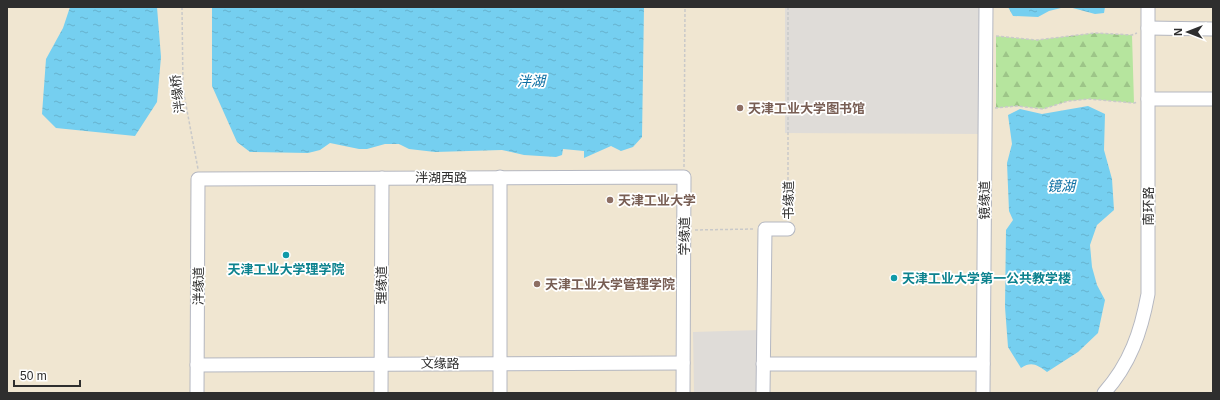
<svg xmlns="http://www.w3.org/2000/svg" width="1220" height="400" viewBox="0 0 1220 400" font-family="Arial,'Noto Sans SC',sans-serif">
	<defs>
		<pattern id="forest-firs" width="22" height="20" patternUnits="userSpaceOnUse"><rect width="22" height="20" fill="#b6e59e"/><path d="M5 1l3.5 6h-7zM16 11l3.5 6h-7z" fill="#9dc588"/></pattern>
		<pattern id="water-ripples" width="26" height="14" patternUnits="userSpaceOnUse"><rect width="26" height="14" fill="#75cff0"/><path d="M2 4q2-2 4 0t4 0M15 11q2-2 4 0t4 0" fill="none" stroke="#66b2ce"/></pattern>
	</defs>
	<rect width="100%" height="100%" fill="#efe9e1"/>
	<rect fill="#f0e6d1" x="7" y="7" width="1206" height="386"/>
	<path fill="url(#forest-firs)" d="M 1095,33 L 1132,35 L 1134,103 L 1089,99 L 1068,101 L 1043,109 L 1017,106 L 996,108 L 996,36 L 1037,40 Z"/>
	<g fill="#dfdcd8">
		<path d="M 983,7 L 982,134 L 785,133 L 785,8 Z"/>
		<path d="M 760,330 L 760,393 L 694,393 L 693,332 Z"/>
	</g>
	<g fill="url(#water-ripples)">
		<path d="M 70,7 L 157,7 L 161,57 L 157,102 L 135,136 L 56,128 L 42,114 L 46,59 L 63,28 Z"/>
		<path d="M 212,7 L 644,7 L 642,137 L 633,147 L 621,151 L 611,146 L 584,158 L 584,151 L 563,149 L 562,155 L 556,157 L 524,155 L 502,150 L 435,152 L 409,149 L 399,144 L 385,144 L 367,149 L 359,149 L 330,143 L 320,150 L 308,153 L 250,152 L 237,142 L 212,86 Z"/>
		<path d="M 1008,7 L 1065,7 L 1049,11 L 1038,17 L 1013,16 Z"/>
		<path d="M 1069,7 L 1105,7 L 1104,13 L 1095,14 Z"/>
		<path d="M 1088,106 L 1105,114 L 1104,150 L 1112,179 L 1114,210 L 1097,225 L 1090,245 L 1092,267 L 1097,285 L 1105,300 L 1098,333 L 1078,352 L 1047,372 C 1037,365 1032,361 1021,368 L 1008,347 L 1005,307 L 1006,230 L 1013,220 L 1009,211 L 1007,163 L 1012,144 L 1008,115 L 1020,109 L 1042,114 Z"/>
	</g>
	<g fill="none" stroke-linecap="round" stroke-linejoin="round">
		<g stroke="#b4b7c1" stroke-width="15">
			<g id="minor">
				<path d="M 1148,28 L 1213,29"/>
				<path d="M 1148,99 L 1213,99"/>
				<path d="M 763,364 L 983,364"/>
				<path d="M 197,365 L 683,363"/>
				<path d="M 197,393 L 198,179 L 684,177 L 683,393"/>
				<path d="M 381,393 L 382,178"/>
				<path d="M 500,393 L 500,177"/>
				<path d="M 763,393 L 765,229 L 788,229"/>
				<path d="M 983,393 L 986,7"/>
				<path d="M 1104,393 C 1130,364 1141,332 1148,294 L 1148,7"/>
			</g>
		</g>
		<g stroke="#c9c9c9" stroke-width="1.5" stroke-dasharray="3 2" stroke-linecap="butt">
			<path d="M 182,7 L 183,89 L 198,169"/>
			<path d="M 788,7 L 788,219"/>
			<path d="M 996,36 L 1037,40 L 1095,33 L 1132,35 L 1137,33"/>
			<path d="M 995,108 L 1017,106 L 1043,109 L 1068,101 L 1089,99 L 1134,103 L 1138,102"/>
			<path d="M 684,167 L 685,7"/>
			<path d="M 695,230 L 755,229"/>
		</g>
		<use href="#minor" stroke="#fff" stroke-width="13"/>
	</g>
	<g fill="#8d6e63" stroke="#fff" stroke-width="1.5">
		<circle cx="740" cy="108" r="4"/>
		<circle cx="610" cy="200" r="4"/>
		<circle cx="537" cy="284" r="4"/>
	</g>
	<g fill="#0f9aa8" stroke="#fff" stroke-width="1.5">
		<circle cx="286" cy="255" r="4"/>
		<circle cx="894" cy="278" r="4"/>
	</g>
	<g text-anchor="middle" stroke-width="3.5" stroke-linejoin="round" paint-order="stroke">
		<g font-size="13" fill="#2e2e2e" stroke="#fff">
			<text transform="translate(177 94) rotate(-97)" y="5">泮缘桥</text>
			<text x="441" y="182">泮湖西路</text>
			<text transform="translate(788 200) rotate(-90)" y="5">书缘道</text>
			<text transform="translate(984 200) rotate(-90)" y="5">镜缘道</text>
			<text transform="translate(1148 206) rotate(-90)" y="5">南环路</text>
			<text transform="translate(684 236) rotate(-90)" y="5">学缘道</text>
			<text transform="translate(381 285) rotate(-90)" y="5">理缘道</text>
			<text transform="translate(198 286) rotate(-90)" y="5">泮缘道</text>
			<text x="440" y="368">文缘路</text>
		</g>
		<g font-size="13" font-weight="bold" fill="#785e54" stroke="#fff" text-anchor="start">
			<text x="748" y="113">天津工业大学图书馆</text>
			<text x="618" y="205">天津工业大学</text>
			<text x="545" y="289">天津工业大学管理学院</text>
		</g>
		<g font-size="13" font-weight="bold" fill="#0d838f" stroke="#fff">
			<text x="286" y="274">天津工业大学理学院</text>
			<text x="902" y="283" text-anchor="start">天津工业大学第一公共教学楼</text>
		</g>
		<g font-size="14" font-style="italic" fill="#0d6fa3" stroke="#fff">
			<text x="531" y="86">泮湖</text>
			<text x="1061" y="191">镜湖</text>
		</g>
	</g>
	<rect width="1220" height="400" fill="none" stroke="#2e2e2e" stroke-width="16"/>
	<g transform="translate(1188 32) rotate(270)" stroke="#ffffff" stroke-width="3" paint-order="stroke">
	<path d="M0-3L7 15L0 10L-7 15Z" fill="#2e2e2e"/>
	<text y="-6" font-size="11" font-weight="bold" text-anchor="middle" fill="#2e2e2e">N</text>
	</g>
	<path d="M14 380v6h66v-6" fill="none" stroke="#2e2e2e" stroke-width="2"/>
	<text x="20" y="380" font-size="12" fill="#2e2e2e" stroke="#ffffff" stroke-width="3" paint-order="stroke">50 m</text>
</svg>
